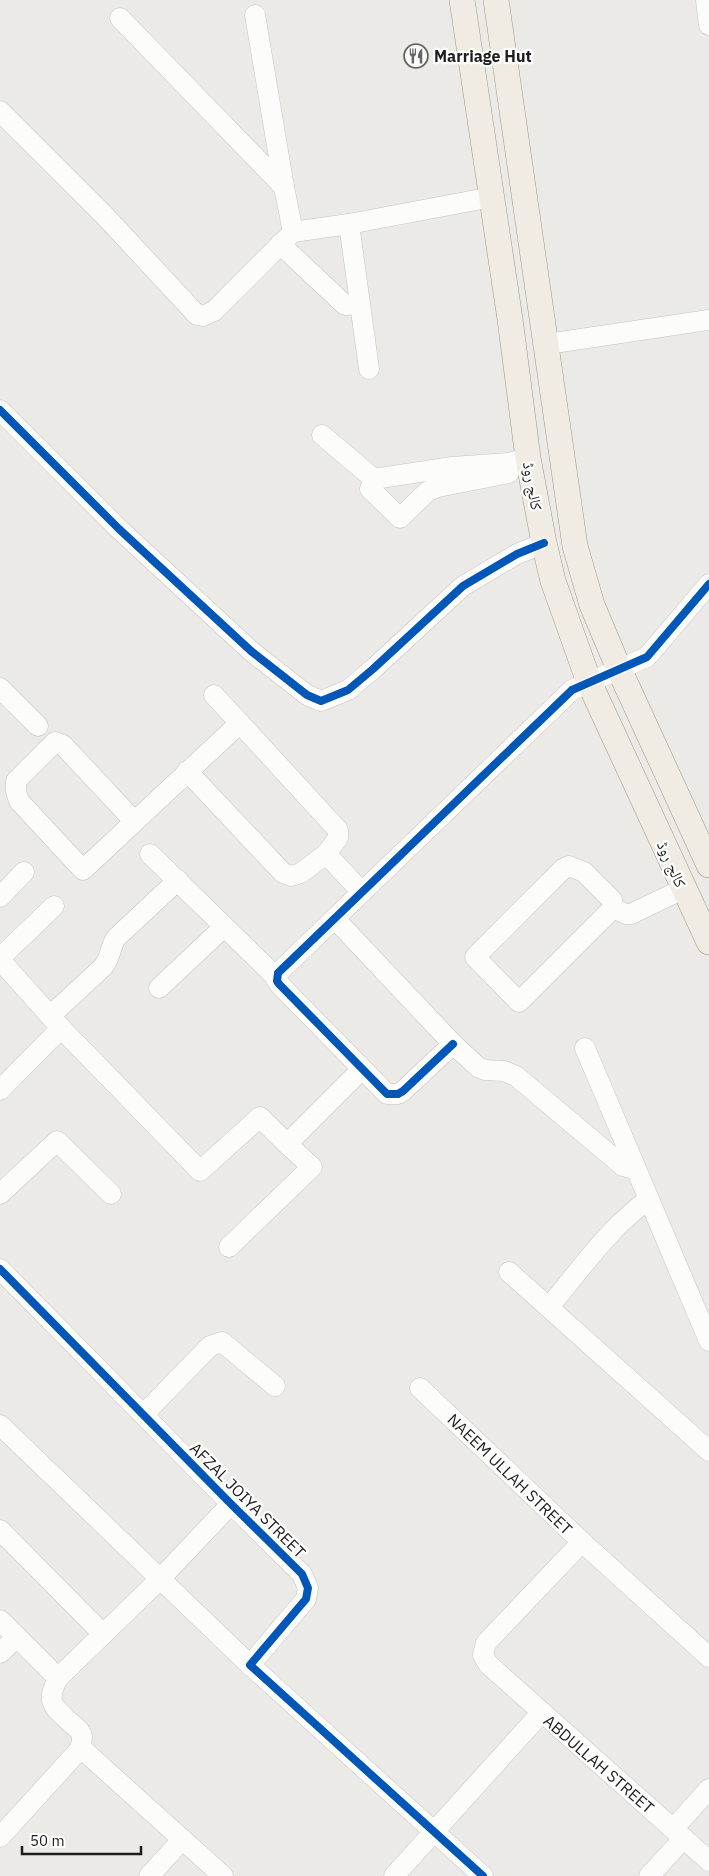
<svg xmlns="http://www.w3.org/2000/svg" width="709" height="1876" viewBox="0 0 709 1876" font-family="'IBM Plex Sans','Noto Naskh Arabic',sans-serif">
	<rect width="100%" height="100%" fill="#ebeae6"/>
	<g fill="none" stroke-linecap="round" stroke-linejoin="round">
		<g stroke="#c4c4c2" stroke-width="21">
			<g id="minor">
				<path d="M 706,0 L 709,25"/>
				<path d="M 255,15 L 284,187"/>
				<path d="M 120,18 L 284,187 L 293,232 L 349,224 L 492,197"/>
				<path d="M 0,111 L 105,216 L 197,315 L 203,316 L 214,311 L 293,232"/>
				<path d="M 349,224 L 369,369"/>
				<path d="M 280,244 L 345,305 L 359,304"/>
				<path d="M 547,344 L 709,320"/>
				<path d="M 0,410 L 119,529 L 251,651 L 307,695 L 321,701 L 348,690 L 373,669 L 463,586 L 517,554 L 544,543"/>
				<path d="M 322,435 L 374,479 L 452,467 L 508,463 L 528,458"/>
				<path d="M 374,479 L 370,489 L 400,518 L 428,491 L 438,487 L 509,473"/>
				<path d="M 0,688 L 38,726"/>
				<path d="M 214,695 L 338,830 L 338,838 L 326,854"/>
				<path d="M 187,771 L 283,873 L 291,876 L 301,873 L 326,854 L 362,892"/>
				<path d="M 134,821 L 63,745 L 55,742 L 16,781 L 16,791 L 19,801 L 83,870 L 240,723"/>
				<path d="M 150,854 L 277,978"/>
				<path d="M 569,866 L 584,872 L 612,900 L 613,908 L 519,1002 L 475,957 L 563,869 Z"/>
				<path d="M 0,897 L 24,872"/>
				<path d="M 613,908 L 626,914 L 631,914 L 683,889"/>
				<path d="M 335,919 L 453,1044 L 478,1067 L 485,1070 L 504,1071 L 516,1076 L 623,1166 L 630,1168 L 635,1166"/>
				<path d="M 0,958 L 54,906"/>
				<path d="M 0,960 L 61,1028 L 200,1171 L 260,1117 L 287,1144"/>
				<path d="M 159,988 L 224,927"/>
				<path d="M 51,1015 L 103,967 C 112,956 109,949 116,938 L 178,880"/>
				<path d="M 453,1044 L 403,1091 L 398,1094 L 387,1094 L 279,984 L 277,981 L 278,973 L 572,690 L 647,657 L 709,584"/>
				<path d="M 585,1048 L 709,1341"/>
				<path d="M 0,1090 L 61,1028"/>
				<path d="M 0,1194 L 57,1141 L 111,1194"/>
				<path d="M 229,1247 L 312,1167 L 287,1144 L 362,1069"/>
				<path d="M 0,1269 L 231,1504 L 302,1574 L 308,1588 L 306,1599 L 250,1665 L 483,1876"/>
				<path d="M 509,1272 L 709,1451"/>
				<path d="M 549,1307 C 580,1270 609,1228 648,1200"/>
				<path d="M 420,1388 L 582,1542 L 486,1643 L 483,1655 L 488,1664 L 709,1861"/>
				<path d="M 144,1414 L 210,1346 L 222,1342 L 275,1386"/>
				<path d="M 0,1425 L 250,1665"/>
				<path d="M 0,1530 L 103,1634"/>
				<path d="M 582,1542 L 709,1657"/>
				<path d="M 0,1620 L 58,1678"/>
				<path d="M 0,1653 L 17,1637"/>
				<path d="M 81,1748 L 223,1876"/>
				<path d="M 674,1828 L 709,1789"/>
				<path d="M 0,1837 L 81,1748 C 81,1744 82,1739 82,1736 C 81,1731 76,1727 72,1724 C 53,1706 45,1703 58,1678 L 160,1579 L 231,1504"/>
				<path d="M 149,1876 L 182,1840"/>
				<path d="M 394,1876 L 542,1712"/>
				<path d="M 649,1876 L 684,1838"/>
			</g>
		</g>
		<g stroke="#a19882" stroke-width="26">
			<g id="major">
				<path d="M 462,0 L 510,319 L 528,458 L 544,543 L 553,581 L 589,682 L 709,942"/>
				<path d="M 496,0 L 575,546 L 592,605 L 619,669 L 709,865"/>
			</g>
		</g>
		<use href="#minor" stroke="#fcfcfb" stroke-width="20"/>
		<use href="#major" stroke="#f0ebe3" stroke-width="25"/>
		<g stroke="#fff" stroke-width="11">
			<g id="cycleway">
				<path d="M 0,410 L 119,529 L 251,651 L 307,695 L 321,701 L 348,690 L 373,669 L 463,586 L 517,554 L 544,543"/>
				<path d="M 453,1044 L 403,1091 L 398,1094 L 387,1094 L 279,984 L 277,981 L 278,973 L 572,690 L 647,657 L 709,584"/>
				<path d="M 0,1269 L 231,1504 L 302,1574 L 308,1588 L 306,1599 L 250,1665 L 483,1876"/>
			</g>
		</g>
		<use href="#cycleway" stroke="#0057b8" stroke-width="8"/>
	</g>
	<defs>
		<g id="restaurant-ring" transform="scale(1.25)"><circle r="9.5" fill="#fff" stroke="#656563" stroke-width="1.5"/><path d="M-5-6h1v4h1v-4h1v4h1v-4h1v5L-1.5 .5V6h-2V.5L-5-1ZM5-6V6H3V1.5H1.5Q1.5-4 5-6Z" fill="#656563"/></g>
	</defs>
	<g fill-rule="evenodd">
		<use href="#restaurant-ring" x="416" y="56"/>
	</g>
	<g text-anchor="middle" stroke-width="4.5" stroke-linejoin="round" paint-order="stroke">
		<g font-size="16" font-weight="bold" fill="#1d1d1d" stroke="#fff" text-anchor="start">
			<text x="434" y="62">Marriage Hut</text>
		</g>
		<g font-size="16" fill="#1d1d1d" stroke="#fff">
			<text transform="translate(533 486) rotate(80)" y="6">کالج روڈ</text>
			<text transform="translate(672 864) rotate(66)" y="6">کالج روڈ</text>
			<text transform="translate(510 1474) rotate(44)" y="6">NAEEM ULLAH STREET</text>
			<text transform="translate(248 1500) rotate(45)" y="6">AFZAL JOIYA STREET</text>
			<text transform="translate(599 1764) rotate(41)" y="6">ABDULLAH STREET</text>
		</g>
	</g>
	<path d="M22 1846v8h119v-8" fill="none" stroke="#1d1d1d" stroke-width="2.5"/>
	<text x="30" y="1846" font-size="15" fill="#1d1d1d" stroke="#ffffff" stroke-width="4" paint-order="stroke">50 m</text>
</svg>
